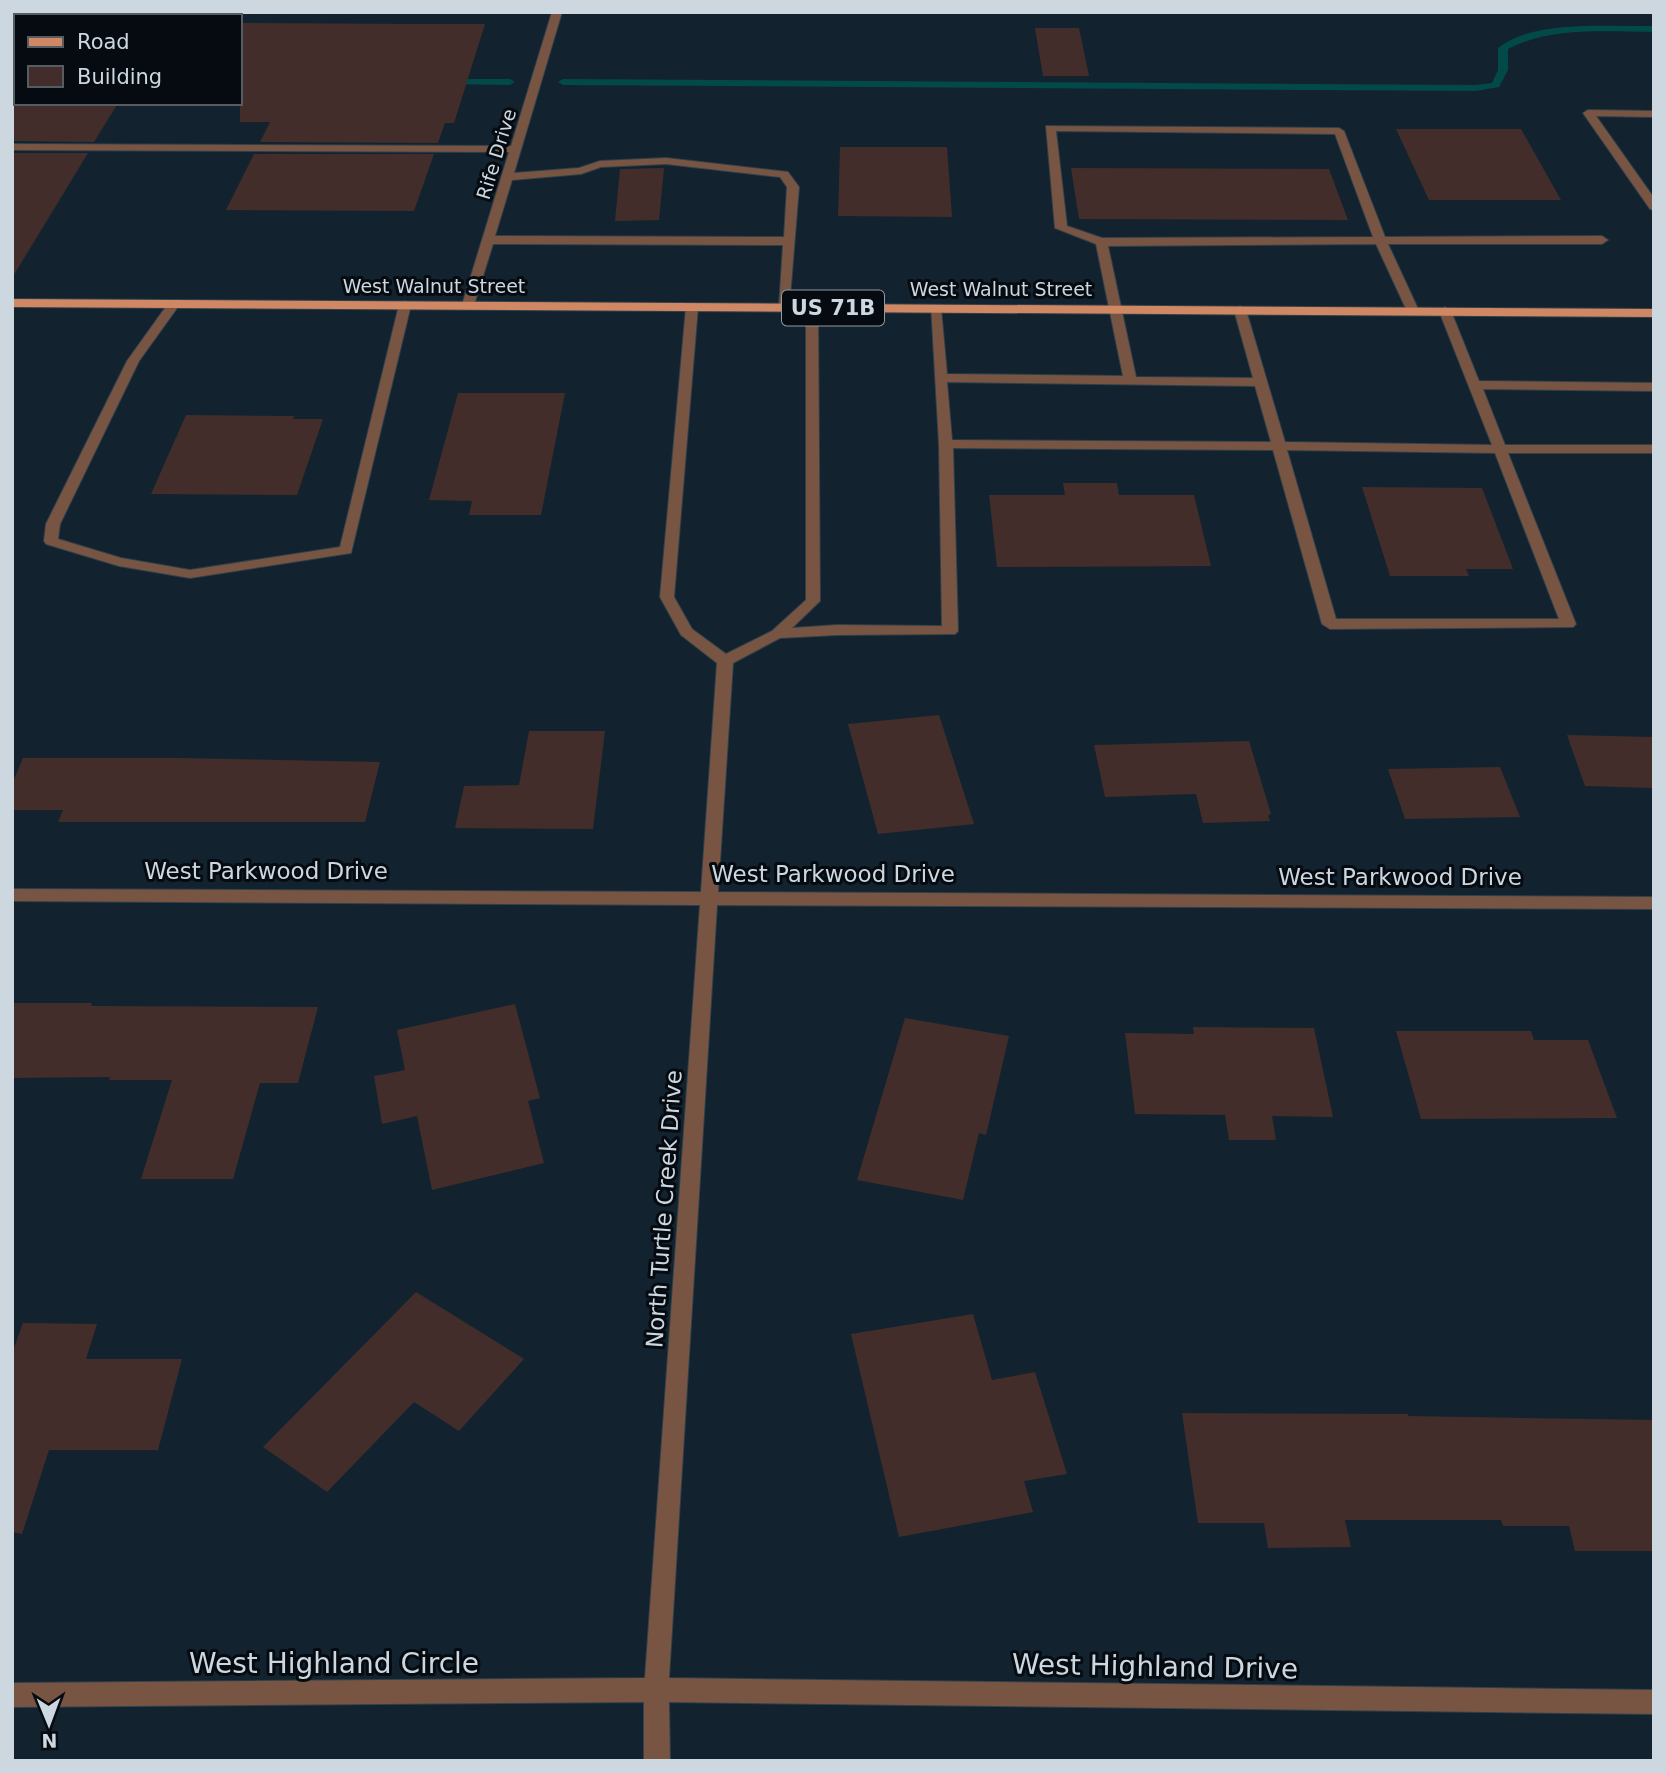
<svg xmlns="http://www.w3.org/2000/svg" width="1666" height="1773" viewBox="0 0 1666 1773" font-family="'DejaVu Sans',sans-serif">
	<rect width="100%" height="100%" fill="#12232f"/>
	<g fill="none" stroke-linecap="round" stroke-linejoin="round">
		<g fill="#02494a" fill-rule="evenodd">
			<path d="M 1654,26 L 1654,32 C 1605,32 1552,26 1508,49 L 1508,70 L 1499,87 L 1476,91 L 563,85 L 558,82 L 563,79 L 1476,85 L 1492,83 L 1498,70 L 1498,48 C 1534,19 1610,27 1654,26 Z"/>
			<rect x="12" y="76" width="4" height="6"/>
			<path d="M 445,79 L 510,79 L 515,82 L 510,85 L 442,84 L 442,80 Z"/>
		</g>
	</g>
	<g fill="#422d2a">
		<path d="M 240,23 L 415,24 L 485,24 L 454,123 L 445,123 L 438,143 L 260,142 L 270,122 L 240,122 Z"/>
		<path d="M 1035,28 L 1079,28 L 1089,76 L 1043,76 Z"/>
		<path d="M 12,103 L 118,103 L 94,142 L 12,141 Z"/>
		<path d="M 1396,129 L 1521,129 L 1561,200 L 1429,200 Z"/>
		<path d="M 840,147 L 947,147 L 952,217 L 838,216 Z"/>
		<path d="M 12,153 L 88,153 L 12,278 Z"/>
		<path d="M 254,154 L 434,154 L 414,211 L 226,210 Z"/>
		<path d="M 664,168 L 659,220 L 615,221 L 620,169 Z"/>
		<path d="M 1071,168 L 1329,169 L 1348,220 L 1079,219 Z"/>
		<path d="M 458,393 L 565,393 L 541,515 L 469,515 L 472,501 L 429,500 Z"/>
		<path d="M 186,415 L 294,416 L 293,419 L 323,419 L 297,495 L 151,494 Z"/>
		<path d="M 1063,483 L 1117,483 L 1119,495 L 1194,495 L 1211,566 L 997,567 L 989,495 L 1065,495 Z"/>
		<path d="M 1362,487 L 1482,488 L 1513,569 L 1466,569 L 1469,576 L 1390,576 Z"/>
		<path d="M 939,715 L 974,824 L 878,834 L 848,724 Z"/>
		<path d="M 529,731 L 605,731 L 593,829 L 455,828 L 464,786 L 519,785 Z"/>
		<path d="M 1567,735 L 1654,737 L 1654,788 L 1585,786 Z"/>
		<path d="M 1249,741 L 1271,814 L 1268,815 L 1270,821 L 1203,823 L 1196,794 L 1105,797 L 1094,745 Z"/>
		<path d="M 23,758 L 180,758 L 380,762 L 365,822 L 58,822 L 63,810 L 12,810 L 12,784 Z"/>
		<path d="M 1500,767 L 1520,817 L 1405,819 L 1388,769 Z"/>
		<path d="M 12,1003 L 92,1003 L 91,1006 L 318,1007 L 298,1083 L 260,1083 L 233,1179 L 141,1179 L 172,1080 L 109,1080 L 110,1077 L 12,1078 Z"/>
		<path d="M 515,1004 L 540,1098 L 528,1101 L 544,1163 L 432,1190 L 417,1116 L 382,1124 L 374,1076 L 405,1070 L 397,1030 Z"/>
		<path d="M 905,1018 L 1009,1036 L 986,1135 L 979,1133 L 963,1200 L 857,1180 Z"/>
		<path d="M 1193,1027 L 1314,1028 L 1333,1117 L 1272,1116 L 1276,1140 L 1229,1140 L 1225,1115 L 1135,1114 L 1125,1033 L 1194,1034 Z"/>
		<path d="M 1396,1031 L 1531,1031 L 1534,1040 L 1588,1040 L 1617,1118 L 1421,1119 Z"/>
		<path d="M 416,1292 L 524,1359 L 459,1431 L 414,1402 L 327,1492 L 263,1447 Z"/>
		<path d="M 973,1314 L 992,1380 L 1035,1372 L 1067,1474 L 1024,1481 L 1033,1512 L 899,1537 L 851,1334 Z"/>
		<path d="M 23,1323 L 97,1324 L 86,1359 L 182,1359 L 158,1450 L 49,1450 L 22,1534 L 12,1532 L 12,1353 Z"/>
		<path d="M 1182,1413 L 1408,1414 L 1408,1416 L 1654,1420 L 1654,1551 L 1575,1551 L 1569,1526 L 1503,1526 L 1501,1520 L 1345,1520 L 1351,1547 L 1268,1548 L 1264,1523 L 1198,1523 Z"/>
	</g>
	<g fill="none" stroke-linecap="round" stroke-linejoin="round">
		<g stroke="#30404b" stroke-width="2">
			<g id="minor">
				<path d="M 552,12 L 562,12 L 514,173 L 579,168 L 600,161 L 666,158 L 788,172 L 799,187 L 789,310 L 781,310 L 779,307 L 783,245 L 493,244 L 474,305 L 468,309 L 464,308 L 462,305 L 509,152 L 12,150 L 12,144 L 511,146 ZM 666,164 L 780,177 L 787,187 L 784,237 L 495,236 L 512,180 L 581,174 L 601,167 Z"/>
				<path d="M 1588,110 L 1654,111 L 1654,117 L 1596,116 L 1654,198 L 1654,210 L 1650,209 L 1583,113 Z"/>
				<path d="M 1046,126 L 1339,128 L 1344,131 L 1385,237 L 1602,236 L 1608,240 L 1602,244 L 1388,244 L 1419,311 L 1413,315 L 1407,311 L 1376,244 L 1108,246 L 1136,377 L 1253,378 L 1234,310 L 1240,306 L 1246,310 L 1285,442 L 1492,445 L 1439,311 L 1445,307 L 1451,311 L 1479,381 L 1654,383 L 1654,391 L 1483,389 L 1505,445 L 1654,445 L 1654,453 L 1508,453 L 1576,624 L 1573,627 L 1330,629 L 1322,624 L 1273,450 L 953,448 L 958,631 L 955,634 L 837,635 L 780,638 L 733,663 L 718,892 L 1654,897 L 1654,909 L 717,905 L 669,1678 L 1654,1690 L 1654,1714 L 669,1702 L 670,1761 L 644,1761 L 644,1702 L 12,1707 L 12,1683 L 645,1678 L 700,905 L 12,901 L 12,889 L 701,892 L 717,663 L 681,635 L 660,597 L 686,307 L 692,303 L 698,307 L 674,597 L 692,629 L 726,654 L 772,631 L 806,600 L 806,308 L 812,304 L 818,308 L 820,601 L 792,628 L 837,625 L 942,626 L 939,444 L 931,305 L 939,305 L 941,308 L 947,374 L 1123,376 L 1096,244 L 1055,228 ZM 1056,131 L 1335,134 L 1373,237 L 1102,238 L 1067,226 ZM 947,382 L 1255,386 L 1271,442 L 952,440 ZM 1287,450 L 1495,453 L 1559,619 L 1336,619 Z"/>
				<path d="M 174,300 L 180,304 L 139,361 L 60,524 L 58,539 L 121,558 L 190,570 L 340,547 L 399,305 L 405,301 L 411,305 L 351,553 L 190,578 L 119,566 L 46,544 L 44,541 L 46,524 L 127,361 L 170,301 Z"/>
			</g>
		</g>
		<g stroke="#30404b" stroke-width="2">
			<path id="major" d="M 12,299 L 1654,309 L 1654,317 L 12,307 Z"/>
		</g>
		<use href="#minor" fill="#785543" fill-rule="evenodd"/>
		<use href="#major" fill="#d08763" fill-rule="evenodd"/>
	</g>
	<g text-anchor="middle" stroke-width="6" stroke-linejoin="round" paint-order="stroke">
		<g font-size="19" fill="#ccd7df" stroke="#050b11">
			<text transform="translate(496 154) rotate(-73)" y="7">Rife Drive</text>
			<text x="434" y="293">West Walnut Street</text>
			<text x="1001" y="296">West Walnut Street</text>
		</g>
		<rect fill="#050b11" stroke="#909aa1" stroke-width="2" x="782" y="290.5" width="102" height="35" rx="5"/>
		<g font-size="21" font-weight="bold" fill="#ccd7df">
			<text x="833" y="315">US 71B</text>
		</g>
		<g font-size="23" fill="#ccd7df" stroke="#050b11">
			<text x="266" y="879">West Parkwood Drive</text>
			<text x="833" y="882">West Parkwood Drive</text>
			<text x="1400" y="885">West Parkwood Drive</text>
			<text transform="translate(664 1209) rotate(-86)" y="8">North Turtle Creek Drive</text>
		</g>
		<g font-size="28" fill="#ccd7df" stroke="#050b11">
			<text x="334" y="1673">West Highland Circle</text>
			<text transform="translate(1155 1666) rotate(1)" y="10">West Highland Drive</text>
		</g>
	</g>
	<rect width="1666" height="1773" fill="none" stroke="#ccd7df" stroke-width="28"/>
	<rect x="14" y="14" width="228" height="91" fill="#050b11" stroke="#555d63" stroke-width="2"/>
	<rect x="28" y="37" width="35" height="10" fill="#d08763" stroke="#555d63" stroke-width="2"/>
	<text x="77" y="49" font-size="21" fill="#ccd7df">Road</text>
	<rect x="28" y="66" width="35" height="21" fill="#422d2a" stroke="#555d63" stroke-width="2"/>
	<text x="77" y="84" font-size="21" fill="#ccd7df">Building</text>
	<g transform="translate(49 1724) rotate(179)" stroke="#050b11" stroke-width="5" paint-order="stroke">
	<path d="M0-5L12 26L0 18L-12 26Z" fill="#ccd7df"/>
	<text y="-10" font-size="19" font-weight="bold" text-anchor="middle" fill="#ccd7df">N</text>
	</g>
</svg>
